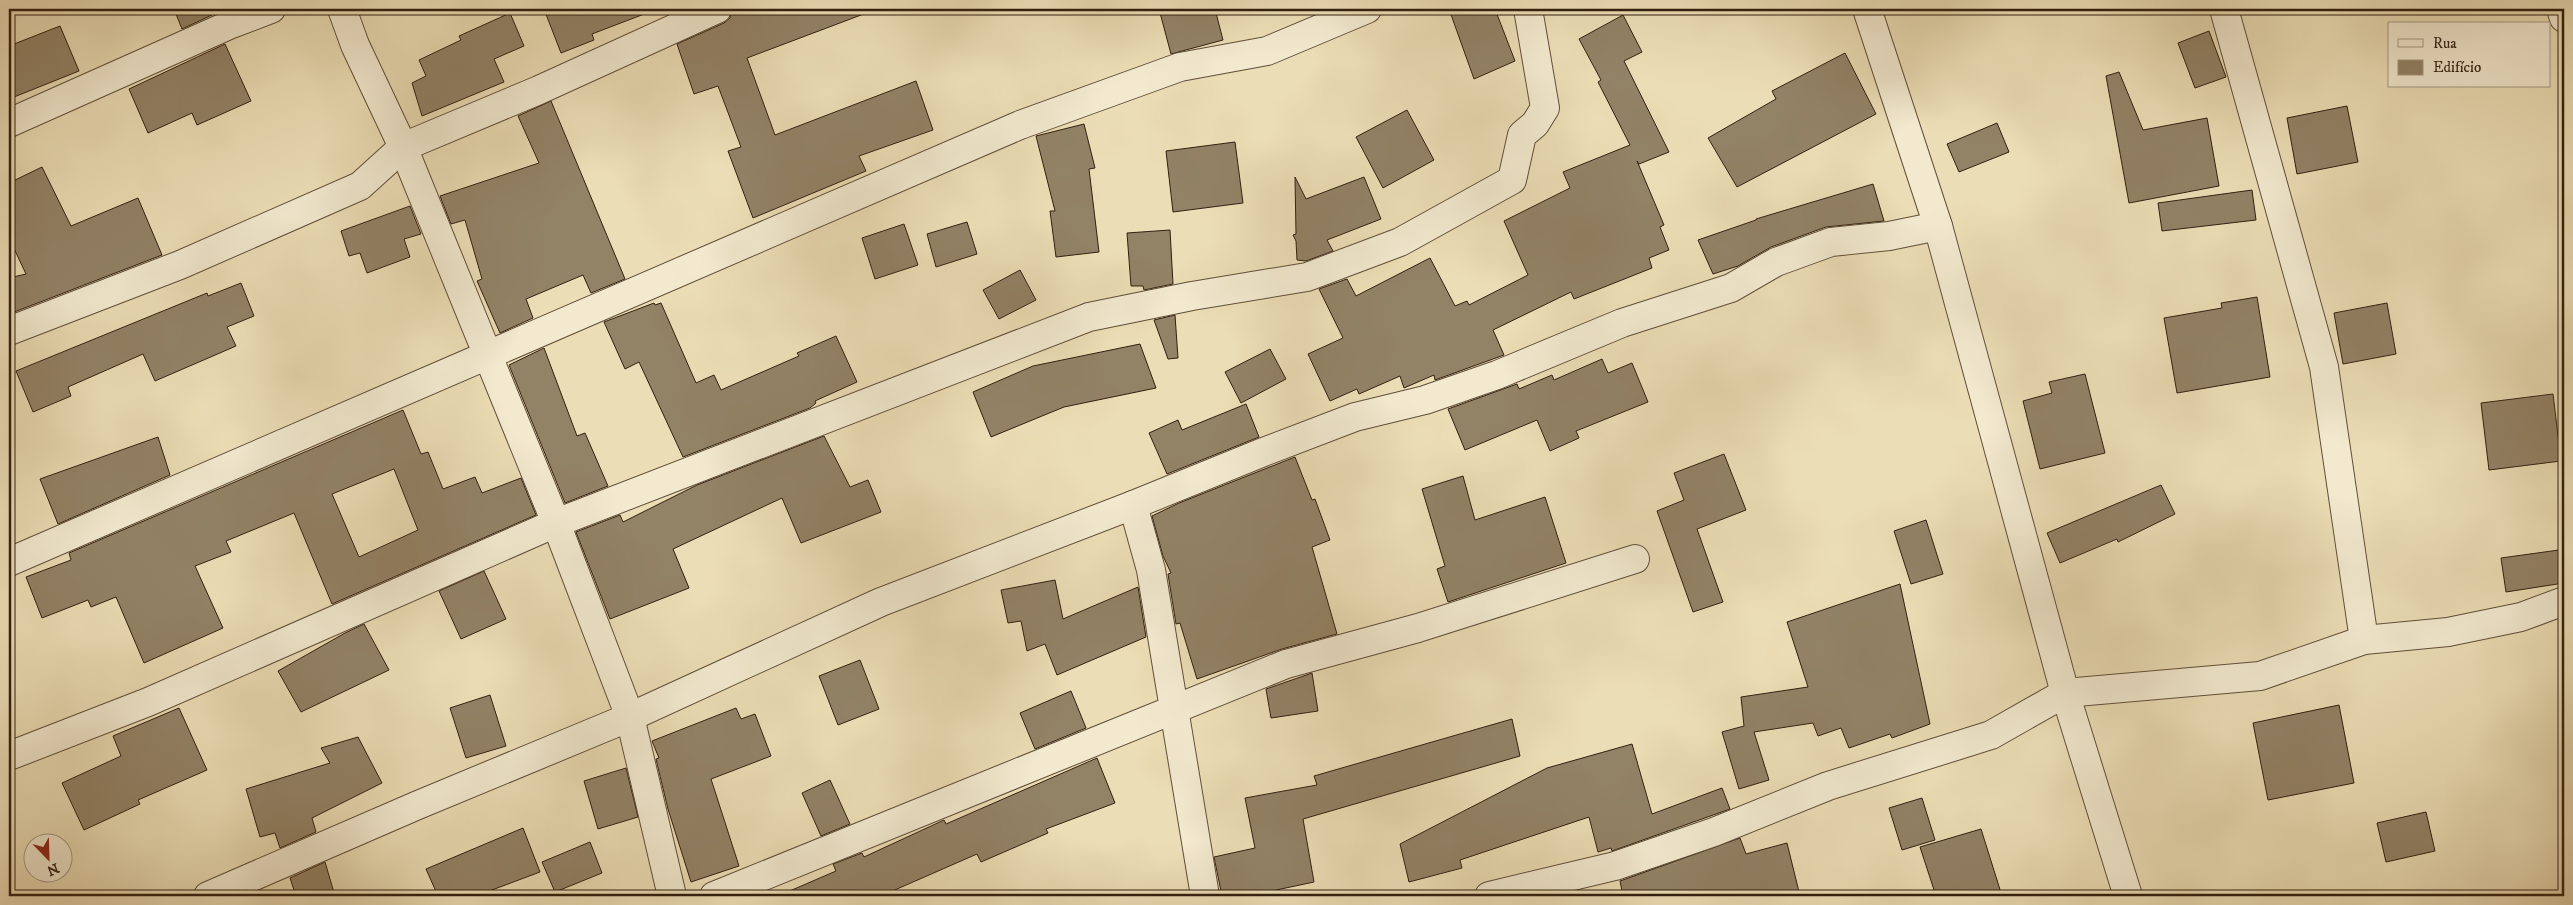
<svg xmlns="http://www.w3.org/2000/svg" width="2573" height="905" viewBox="0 0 2573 905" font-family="'IM FELL DW Pica',serif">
	<rect width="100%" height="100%" fill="#ebddb5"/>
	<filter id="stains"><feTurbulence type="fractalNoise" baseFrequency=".004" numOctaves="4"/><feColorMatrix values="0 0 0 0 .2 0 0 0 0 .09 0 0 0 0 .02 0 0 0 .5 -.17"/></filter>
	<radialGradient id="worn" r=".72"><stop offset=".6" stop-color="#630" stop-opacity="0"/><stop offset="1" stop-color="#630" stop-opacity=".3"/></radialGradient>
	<g fill="#928266" stroke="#322011" fill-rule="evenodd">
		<path d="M 174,9 L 209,9 L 212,15 L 182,29 Z"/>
		<path d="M 544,9 L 651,9 L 652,11 L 592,34 L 594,40 L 561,53 Z"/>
		<path d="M 732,9 L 869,9 L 869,12 L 747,58 L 775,135 L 916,81 L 933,130 L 859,156 L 866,171 L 753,218 L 728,151 L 741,147 L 718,86 L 694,94 L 677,44 L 724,23 L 730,18 Z"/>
		<path d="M 1159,9 L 1215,9 L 1223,40 L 1171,54 Z"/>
		<path d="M 1449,9 L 1495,9 L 1515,61 L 1474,79 Z"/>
		<path d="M 510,13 L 524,46 L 494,59 L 504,82 L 422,116 L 412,83 L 426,76 L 419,60 L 461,40 L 459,36 Z"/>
		<path d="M 1623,15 L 1642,52 L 1624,61 L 1669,152 L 1639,164 L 1637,161 L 1664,225 L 1660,227 L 1669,250 L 1649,258 L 1652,268 L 1574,299 L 1571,292 L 1493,330 L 1504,355 L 1435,380 L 1434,375 L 1404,388 L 1400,376 L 1359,394 L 1357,389 L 1330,401 L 1308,354 L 1343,338 L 1319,289 L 1347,279 L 1356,296 L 1430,258 L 1455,306 L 1467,301 L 1469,305 L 1528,275 L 1504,221 L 1570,188 L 1563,172 L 1630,145 L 1598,82 L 1601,80 L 1579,39 Z"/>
		<path d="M 60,26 L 79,71 L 9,99 L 9,46 Z"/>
		<path d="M 2209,31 L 2226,77 L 2195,88 L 2178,43 Z"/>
		<path d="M 225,44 L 251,101 L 197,125 L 192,113 L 148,133 L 129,89 Z"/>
		<path d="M 1845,53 L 1876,114 L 1737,187 L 1708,138 L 1776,99 L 1772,91 Z"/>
		<path d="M 2119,72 L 2143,130 L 2207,118 L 2219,186 L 2129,203 L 2106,76 Z"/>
		<path d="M 551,101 L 625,279 L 591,293 L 583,275 L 526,299 L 533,318 L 500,333 L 477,281 L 482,279 L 465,220 L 451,224 L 440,196 L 539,163 L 518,116 Z"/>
		<path d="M 2347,106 L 2358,162 L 2297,174 L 2287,118 Z"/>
		<path d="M 1407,110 L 1434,160 L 1383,188 L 1356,137 Z"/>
		<path d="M 1997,123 L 2009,152 L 1959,172 L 1947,144 Z"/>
		<path d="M 1084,124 L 1095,168 L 1089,169 L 1099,252 L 1056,257 L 1050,211 L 1055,211 L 1036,136 Z"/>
		<path d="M 1235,142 L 1243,203 L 1173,212 L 1166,151 Z"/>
		<path d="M 42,167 L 71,226 L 138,198 L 162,255 L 9,314 L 9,278 L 26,274 L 9,238 L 9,183 Z"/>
		<path d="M 1295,177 L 1306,199 L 1364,177 L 1381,219 L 1327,240 L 1333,251 L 1306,261 L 1297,260 L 1296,241 L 1293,235 L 1296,234 Z"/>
		<path d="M 1873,184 L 1884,221 L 1826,227 L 1771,247 L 1738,266 L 1713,274 L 1698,240 L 1756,220 L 1756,219 Z"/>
		<path d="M 2252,190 L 2256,220 L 2162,231 L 2158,203 Z"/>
		<path d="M 410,206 L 421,234 L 404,239 L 410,257 L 367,273 L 360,253 L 349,256 L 341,231 Z"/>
		<path d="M 967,222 L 977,254 L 936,267 L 927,234 Z"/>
		<path d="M 904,224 L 918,265 L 875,279 L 862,238 Z"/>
		<path d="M 1170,230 L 1173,284 L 1144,290 L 1143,286 L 1131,286 L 1127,233 Z"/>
		<path d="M 1020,270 L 1036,300 L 999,319 L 983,290 Z"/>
		<path d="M 241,283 L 254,316 L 227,327 L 236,346 L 155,381 L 143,354 L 68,387 L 71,396 L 33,412 L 16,371 L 207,293 L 208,296 Z"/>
		<path d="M 2257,297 L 2270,377 L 2177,393 L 2164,318 L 2222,308 L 2221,303 Z"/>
		<path d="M 654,303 L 655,305 L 661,303 L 696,383 L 714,375 L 721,390 L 799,356 L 797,353 L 836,336 L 857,382 L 815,401 L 816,403 L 810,408 L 683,457 L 639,362 L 625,369 L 604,322 Z"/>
		<path d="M 2387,303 L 2396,354 L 2343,364 L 2334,313 Z"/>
		<path d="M 1175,315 L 1178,358 L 1168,359 L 1154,320 Z"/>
		<path d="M 1140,344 L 1156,388 L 1064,407 L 991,437 L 973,392 L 1033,366 Z"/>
		<path d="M 544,348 L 577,436 L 585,433 L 608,486 L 565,503 L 509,365 Z"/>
		<path d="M 1270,349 L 1286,379 L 1241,403 L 1225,372 Z"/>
		<path d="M 1602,359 L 1608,373 L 1632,363 L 1648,402 L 1576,431 L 1579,438 L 1550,451 L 1537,420 L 1465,450 L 1448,409 L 1517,384 L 1519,389 L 1552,375 L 1554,380 Z"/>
		<path d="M 2085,374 L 2105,453 L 2040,469 L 2023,401 L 2052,393 L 2049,382 Z"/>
		<path d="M 2553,394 L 2561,461 L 2489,470 L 2481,403 Z"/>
		<path d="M 1246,404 L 1259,437 L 1167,474 L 1149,433 L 1178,420 L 1182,430 Z"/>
		<path d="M 403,410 L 421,454 L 428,452 L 443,489 L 475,477 L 482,493 L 521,478 L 536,515 L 332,604 L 294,513 L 226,541 L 231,552 L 195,566 L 223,628 L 144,663 L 116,597 L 91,607 L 88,600 L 42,618 L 26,577 L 71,560 L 69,553 ZM 394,469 L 418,530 L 359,557 L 332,494 Z"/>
		<path d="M 824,436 L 850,487 L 868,480 L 881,512 L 801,543 L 782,498 L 673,549 L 689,588 L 610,619 L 576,532 L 620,515 L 623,522 L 697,485 Z"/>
		<path d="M 158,437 L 170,475 L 58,524 L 40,479 Z"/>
		<path d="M 1724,454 L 1746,510 L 1697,529 L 1723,602 L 1693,612 L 1657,511 L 1684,500 L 1674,473 Z"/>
		<path d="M 1295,457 L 1312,500 L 1315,499 L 1330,540 L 1312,547 L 1337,634 L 1282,649 L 1197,679 L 1180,623 L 1176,624 L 1168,574 L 1171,573 L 1163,556 L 1152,516 L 1179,503 Z"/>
		<path d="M 1463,476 L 1475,520 L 1545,497 L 1566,563 L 1448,602 L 1437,569 L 1445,566 L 1422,489 Z"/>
		<path d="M 2161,485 L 2175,514 L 2118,542 L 2117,539 L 2060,563 L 2047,533 Z"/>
		<path d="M 1926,520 L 1943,574 L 1911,584 L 1894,531 Z"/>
		<path d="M 2559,550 L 2564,583 L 2506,592 L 2501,558 Z"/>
		<path d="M 484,571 L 506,619 L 461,639 L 439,591 Z"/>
		<path d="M 1055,580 L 1063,619 L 1138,587 L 1146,637 L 1057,675 L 1045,644 L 1027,651 L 1021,621 L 1008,623 L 1001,590 Z"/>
		<path d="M 1900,584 L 1930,724 L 1892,738 L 1890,734 L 1849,748 L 1841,728 L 1818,736 L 1813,723 L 1754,732 L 1769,780 L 1739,789 L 1722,732 L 1744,726 L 1741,697 L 1808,687 L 1787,622 Z"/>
		<path d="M 364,624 L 389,670 L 301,712 L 278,671 L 345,633 Z"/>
		<path d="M 860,660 L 879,709 L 838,725 L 819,676 Z"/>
		<path d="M 1312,673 L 1318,711 L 1271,718 L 1266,689 Z"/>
		<path d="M 1071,691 L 1086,728 L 1035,749 L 1020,713 Z"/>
		<path d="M 490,695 L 506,746 L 466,758 L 450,708 Z"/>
		<path d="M 2339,705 L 2354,783 L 2268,800 L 2253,723 Z"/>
		<path d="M 179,708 L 207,770 L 138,800 L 140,804 L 84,830 L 62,783 L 121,756 L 113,736 Z"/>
		<path d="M 736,708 L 741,719 L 755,714 L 771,756 L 711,779 L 739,866 L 691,882 L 668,809 L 656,759 L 659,758 L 652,741 Z"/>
		<path d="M 1512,719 L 1520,756 L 1303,819 L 1314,882 L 1248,896 L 1222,896 L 1214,857 L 1255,848 L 1245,798 L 1317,785 L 1314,776 Z"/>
		<path d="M 358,737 L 382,783 L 312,818 L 316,832 L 280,848 L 275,833 L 260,837 L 246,789 L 330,763 L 321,748 Z"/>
		<path d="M 1632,744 L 1652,814 L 1722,788 L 1730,809 L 1612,851 L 1611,848 L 1598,852 L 1589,817 L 1460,860 L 1462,868 L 1409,882 L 1400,844 L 1547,768 Z"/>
		<path d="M 1097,758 L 1115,803 L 1046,829 L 1048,833 L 981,862 L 977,854 L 881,896 L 778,896 L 836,871 L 833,864 L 862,853 L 864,857 L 944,820 L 946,824 Z"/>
		<path d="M 626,768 L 638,817 L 598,829 L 584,781 Z"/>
		<path d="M 830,780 L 850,824 L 821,836 L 802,793 Z"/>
		<path d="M 1922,798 L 1935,840 L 1902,850 L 1889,808 Z"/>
		<path d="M 2426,812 L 2435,851 L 2386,862 L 2377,823 Z"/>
		<path d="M 523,828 L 540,872 L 476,896 L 438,896 L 426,869 Z"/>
		<path d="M 1981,829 L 2002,896 L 1936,896 L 1920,847 Z"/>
		<path d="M 1740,838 L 1746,854 L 1787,843 L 1800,896 L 1623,896 L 1620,881 Z"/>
		<path d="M 590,842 L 602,873 L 555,892 L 542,862 Z"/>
		<path d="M 325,862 L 335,896 L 296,896 L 290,878 Z"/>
	</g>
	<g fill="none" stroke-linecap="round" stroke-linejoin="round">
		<g stroke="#604f3a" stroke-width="30">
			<g id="street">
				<path d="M 342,9 L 355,45 L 403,147 L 556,523 L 630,717 L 672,896"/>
				<path d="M 1867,9 L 1938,226 L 2065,693 L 2128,896"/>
				<path d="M 2224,9 L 2324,367 L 2364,640"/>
				<path d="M 2561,9 L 2564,18"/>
				<path d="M 9,123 L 229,25 L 271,9"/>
				<path d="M 9,331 L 180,265 L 360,186 L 403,147 L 539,90 L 717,9"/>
				<path d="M 1133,505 L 1151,570 L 1205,896"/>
				<path d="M 9,562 L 1020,125 L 1180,67 L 1267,51 L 1367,9"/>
				<path d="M 9,756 L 148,702 L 556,523 L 1089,317 L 1192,296 L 1307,277 L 1400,242 L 1512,180 L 1522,135 L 1535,124 L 1545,108 L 1528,9"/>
				<path d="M 208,896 L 418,805 L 630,717 L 881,602 L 1133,505 L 1261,453 L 1355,417 L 1425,400 L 1497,375 L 1622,323 L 1731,288 L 1776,262 L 1831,242 L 1889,236 L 1938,226"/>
				<path d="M 714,896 L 1286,664 L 1418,628 L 1635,559"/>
				<path d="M 1489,896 L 1615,866 L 1714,832 L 1828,786 L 1991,735 L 2065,693 L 2260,676 L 2364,640 L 2448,632 L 2521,617 L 2564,601"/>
			</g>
		</g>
		<use href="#street" stroke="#f2e9cf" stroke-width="28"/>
	</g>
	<rect width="2573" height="905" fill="none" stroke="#ebddb5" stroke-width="30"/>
	<rect x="10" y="10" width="2553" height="885" fill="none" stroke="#322011" stroke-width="2.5"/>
	<rect x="15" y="15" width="2543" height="875" fill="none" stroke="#322011"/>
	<rect x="2388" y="22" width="162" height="65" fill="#f2e9cf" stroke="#a59983"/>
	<rect x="2398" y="39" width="25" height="8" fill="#f2e9cf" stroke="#a59983"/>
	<text x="2433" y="48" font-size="15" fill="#322011">Rua</text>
	<rect x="2398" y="60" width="25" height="15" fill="#928266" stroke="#a59983"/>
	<text x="2433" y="72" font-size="15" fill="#322011">Edifício</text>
	<g transform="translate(48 858) rotate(157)"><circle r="24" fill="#f2e9cf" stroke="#a59983"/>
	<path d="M0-4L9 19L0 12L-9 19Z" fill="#8f2418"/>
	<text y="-8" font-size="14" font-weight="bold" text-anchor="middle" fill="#322011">N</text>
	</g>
	<rect width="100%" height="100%" filter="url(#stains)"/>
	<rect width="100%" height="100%" fill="url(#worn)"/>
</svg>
